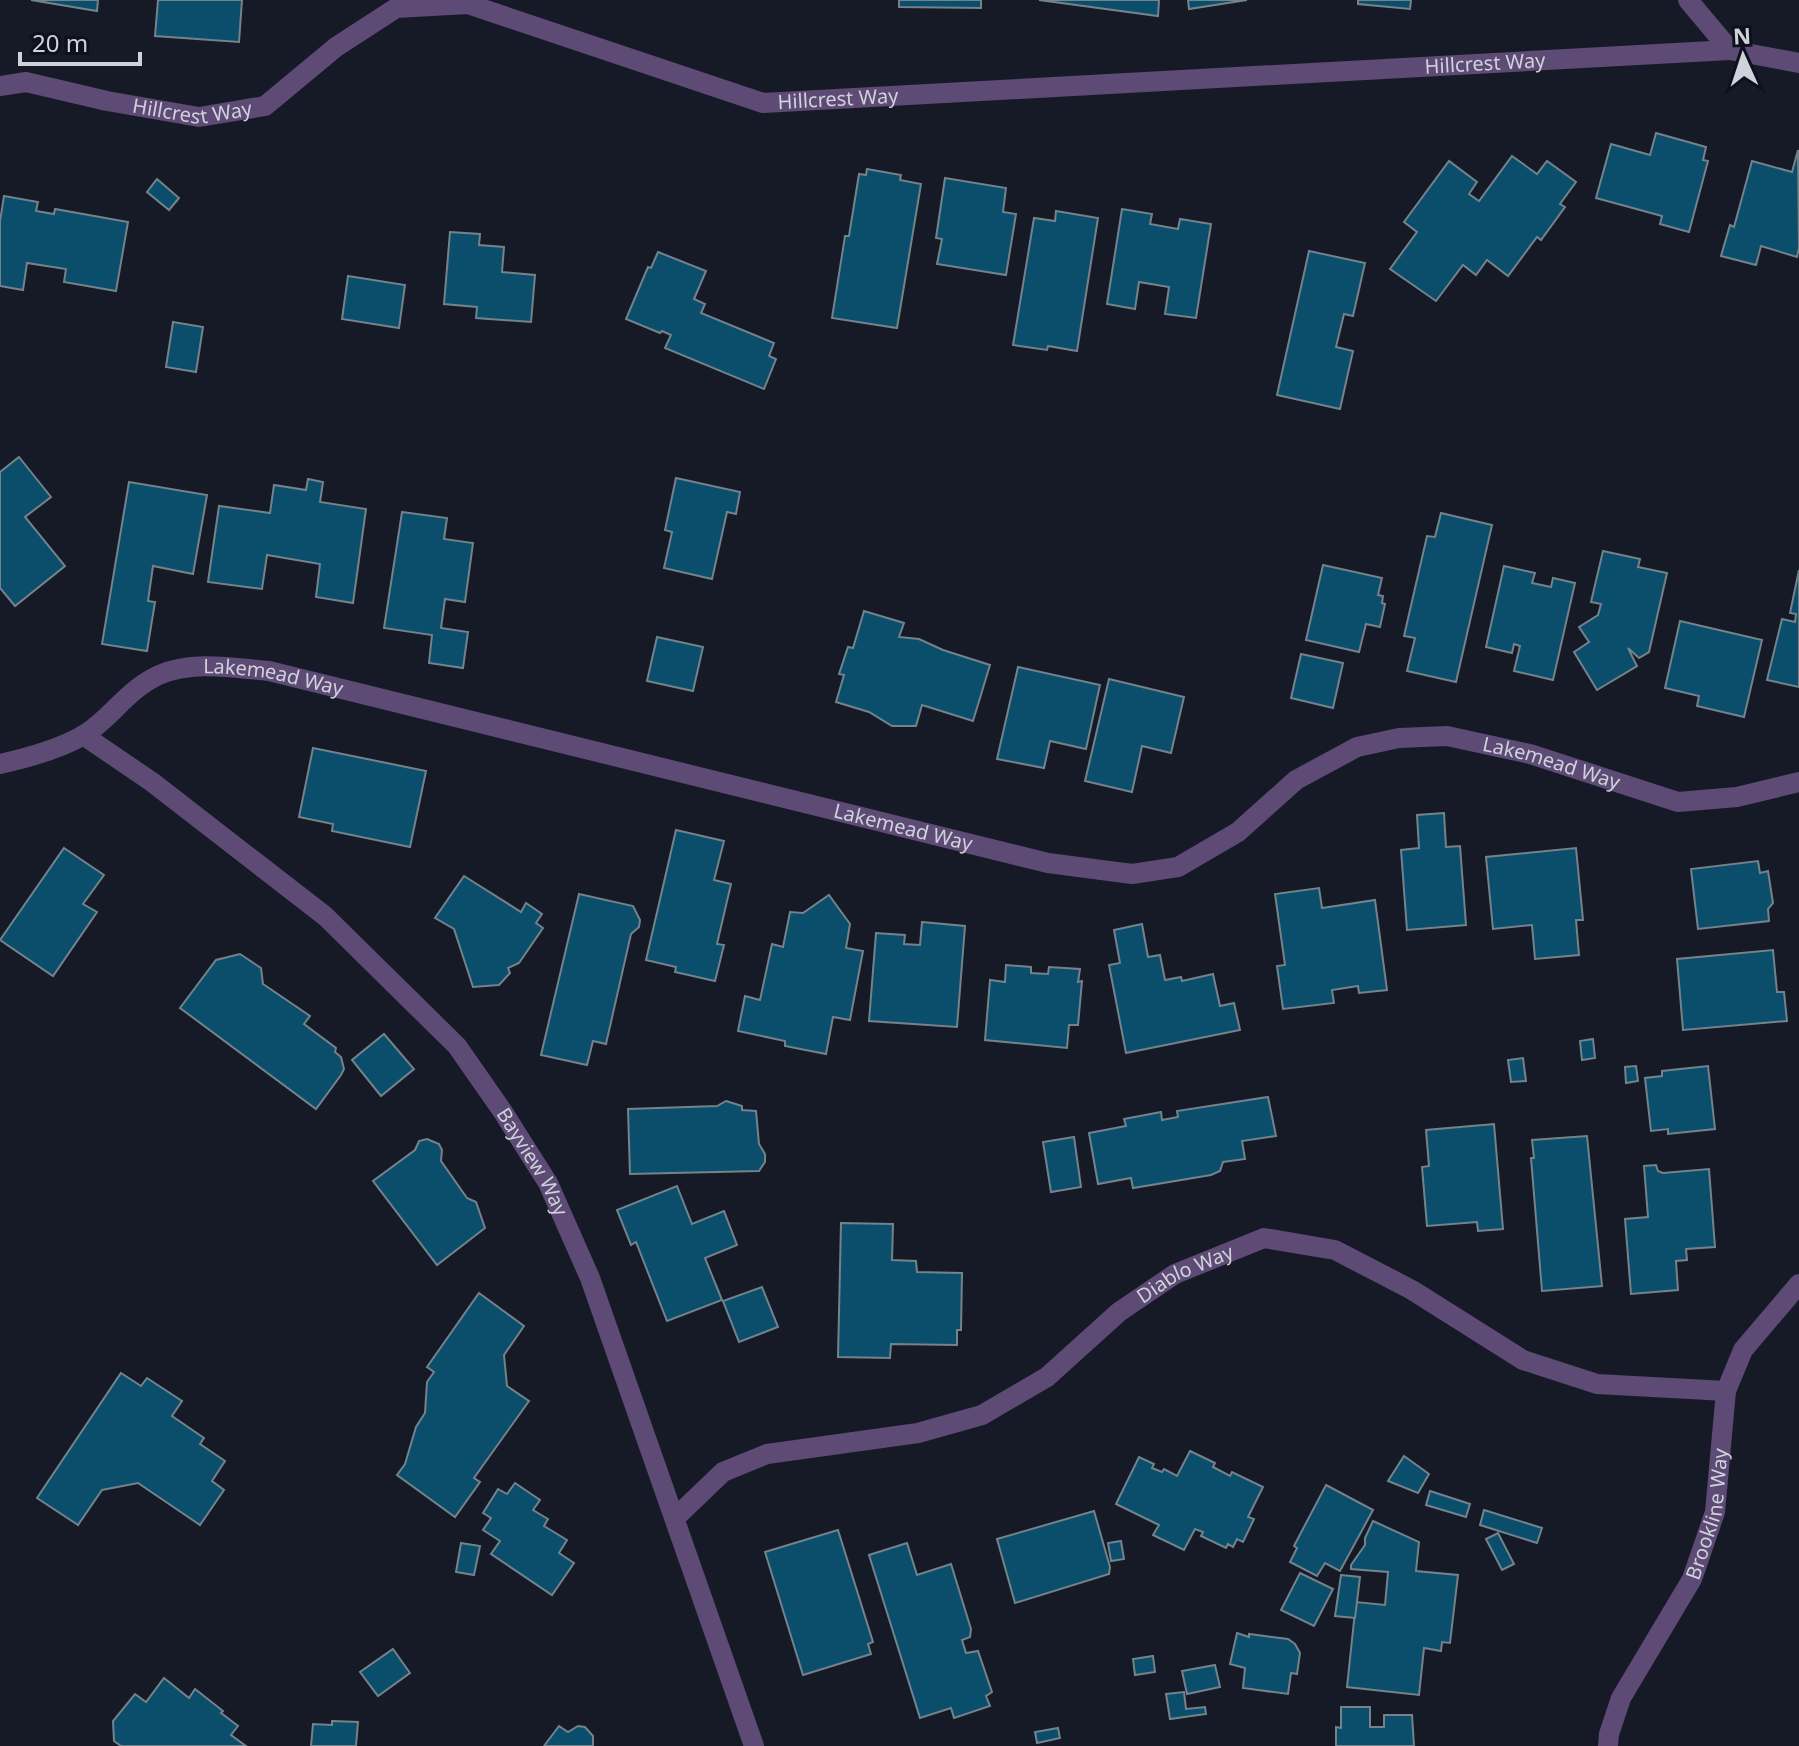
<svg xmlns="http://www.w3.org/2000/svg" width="1799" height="1746" viewBox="0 0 1799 1746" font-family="'Noto Sans',sans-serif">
	<rect width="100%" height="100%" fill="#161a26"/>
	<g fill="#0a4e6c" stroke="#73828b" stroke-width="2">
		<path d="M 31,0 L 98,0 L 97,11 Z"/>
		<path d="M 158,0 L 242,0 L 239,42 L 155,36 Z"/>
		<path d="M 899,0 L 981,0 L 981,8 L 899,7 Z"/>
		<path d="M 1039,0 L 1159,0 L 1158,16 Z"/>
		<path d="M 1188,0 L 1247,0 L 1189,9 Z"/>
		<path d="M 1358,0 L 1411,0 L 1410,9 L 1358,4 Z"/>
		<path d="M 1656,133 L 1706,147 L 1703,160 L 1708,161 L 1689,232 L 1660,224 L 1662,216 L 1596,198 L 1611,144 L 1650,155 Z"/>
		<path d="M 1798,150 L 1799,248 L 1797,257 L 1761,246 L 1756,265 L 1721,256 L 1730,225 L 1734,227 L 1752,161 L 1792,172 Z"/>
		<path d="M 1512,156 L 1537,174 L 1547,161 L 1576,182 L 1560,204 L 1565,207 L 1541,240 L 1537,237 L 1508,276 L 1487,260 L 1476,275 L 1463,265 L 1436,301 L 1390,269 L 1417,232 L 1404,222 L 1449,161 L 1477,182 L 1469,194 L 1479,201 Z"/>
		<path d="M 867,169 L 901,175 L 900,180 L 921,184 L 897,328 L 832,318 L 845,236 L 849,236 L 859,174 L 866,175 Z"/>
		<path d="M 945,178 L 1006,188 L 1003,212 L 1016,214 L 1006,275 L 937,264 L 942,239 L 936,238 Z"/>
		<path d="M 157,179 L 179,198 L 169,210 L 147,192 Z"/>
		<path d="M 4,196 L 38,202 L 36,211 L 54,214 L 55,209 L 128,222 L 116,291 L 64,282 L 66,269 L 27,263 L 23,290 L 0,286 L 0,221 Z"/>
		<path d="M 1122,209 L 1152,214 L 1150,224 L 1178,229 L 1180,219 L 1211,224 L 1196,318 L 1165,314 L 1169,287 L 1139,282 L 1135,309 L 1107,304 Z"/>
		<path d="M 1056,211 L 1098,218 L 1077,351 L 1048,346 L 1047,350 L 1013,345 L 1034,218 L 1055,221 Z"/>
		<path d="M 450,232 L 480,234 L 479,245 L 504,247 L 502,272 L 535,275 L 531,322 L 476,318 L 477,307 L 444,304 Z"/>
		<path d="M 1309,251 L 1365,263 L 1353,316 L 1344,314 L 1336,347 L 1353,351 L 1340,409 L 1277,395 Z"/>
		<path d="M 658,252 L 706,271 L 694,299 L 705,304 L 701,313 L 774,343 L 769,356 L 776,359 L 764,389 L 665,348 L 671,335 L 662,331 L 660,333 L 626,319 L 648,267 L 651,268 Z"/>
		<path d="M 348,276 L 405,285 L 399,328 L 342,319 Z"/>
		<path d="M 173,322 L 203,327 L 196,372 L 166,367 Z"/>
		<path d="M 19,457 L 51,497 L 25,517 L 65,566 L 15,606 L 0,588 L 0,472 Z"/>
		<path d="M 676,478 L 740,492 L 736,514 L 727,512 L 712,579 L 664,568 L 672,532 L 665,530 Z"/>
		<path d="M 308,479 L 323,482 L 320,502 L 366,509 L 353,603 L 316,597 L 320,564 L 267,555 L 262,589 L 208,582 L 219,506 L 270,513 L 274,485 L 306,490 Z"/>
		<path d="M 129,482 L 207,495 L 193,574 L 153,566 L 148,601 L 155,602 L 147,651 L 102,644 Z"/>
		<path d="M 402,512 L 447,518 L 444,539 L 473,543 L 465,602 L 445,599 L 441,628 L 468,632 L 463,668 L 429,663 L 432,635 L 384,628 Z"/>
		<path d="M 1441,513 L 1492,525 L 1456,682 L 1407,671 L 1415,638 L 1404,636 L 1427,536 L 1435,537 Z"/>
		<path d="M 1603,551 L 1640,559 L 1638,567 L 1667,573 L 1649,652 L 1639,658 L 1628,648 L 1637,666 L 1597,690 L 1574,652 L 1589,642 L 1579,627 L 1598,615 L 1601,604 L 1591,602 Z"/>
		<path d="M 1323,565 L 1382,578 L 1378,595 L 1383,596 L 1382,603 L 1385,604 L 1380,627 L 1366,624 L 1359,652 L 1306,640 Z"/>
		<path d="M 1504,566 L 1535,573 L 1532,583 L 1551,587 L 1553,578 L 1575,583 L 1553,680 L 1514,671 L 1520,646 L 1514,644 L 1512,653 L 1486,647 Z"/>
		<path d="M 1799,570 L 1799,687 L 1767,680 L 1782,619 L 1795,622 L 1796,614 L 1790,613 Z"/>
		<path d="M 864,611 L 904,623 L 899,637 L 919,639 L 943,650 L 990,665 L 973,721 L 922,705 L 916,726 L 892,726 L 869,712 L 836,702 L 844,675 L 839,674 L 848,647 L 853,648 Z"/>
		<path d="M 1680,621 L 1762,640 L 1744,717 L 1697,706 L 1699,696 L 1665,688 Z"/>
		<path d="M 657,637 L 703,647 L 693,691 L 647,681 Z"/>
		<path d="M 1301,654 L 1343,663 L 1333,708 L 1291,698 Z"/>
		<path d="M 1018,667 L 1100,685 L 1086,749 L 1050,741 L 1044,768 L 997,759 Z"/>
		<path d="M 1109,679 L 1184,697 L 1171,753 L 1142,746 L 1132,792 L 1085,781 Z"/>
		<path d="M 313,748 L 426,771 L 410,847 L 332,831 L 333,824 L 299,817 Z"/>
		<path d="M 1444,813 L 1446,847 L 1460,846 L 1466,925 L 1407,930 L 1401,850 L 1419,848 L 1417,815 Z"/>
		<path d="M 676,830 L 724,841 L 714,880 L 731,884 L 717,944 L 724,945 L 715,981 L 675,972 L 676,967 L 646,960 Z"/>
		<path d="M 64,848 L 104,875 L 83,904 L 97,912 L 53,976 L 0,940 Z"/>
		<path d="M 1576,848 L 1583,920 L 1576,920 L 1579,955 L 1535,959 L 1532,925 L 1493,929 L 1486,857 Z"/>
		<path d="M 1758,861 L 1760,873 L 1768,871 L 1773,903 L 1768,909 L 1769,921 L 1698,929 L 1691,869 Z"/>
		<path d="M 464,876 L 521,912 L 526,903 L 542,914 L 536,923 L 543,928 L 519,963 L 508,968 L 510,973 L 499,985 L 473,987 L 454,929 L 435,918 Z"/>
		<path d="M 1319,888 L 1322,908 L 1375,900 L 1387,990 L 1359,993 L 1358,986 L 1332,990 L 1334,1003 L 1283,1009 L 1277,966 L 1285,965 L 1275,894 Z"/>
		<path d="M 579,894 L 633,906 L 640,920 L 639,927 L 631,934 L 606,1044 L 593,1041 L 587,1065 L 541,1055 Z"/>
		<path d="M 829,895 L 850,924 L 846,948 L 863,951 L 850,1020 L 833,1017 L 826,1054 L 785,1046 L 785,1041 L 738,1031 L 745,996 L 760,1000 L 772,944 L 783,947 L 790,912 L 803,913 Z"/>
		<path d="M 922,922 L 965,926 L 957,1027 L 869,1021 L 876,933 L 905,935 L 904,944 L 920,945 Z"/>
		<path d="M 1142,924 L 1148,957 L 1160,955 L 1165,980 L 1181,977 L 1182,981 L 1213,974 L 1220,1006 L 1234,1003 L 1240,1030 L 1126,1053 L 1109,965 L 1120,963 L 1114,930 Z"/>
		<path d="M 1773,950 L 1777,992 L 1784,992 L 1787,1021 L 1683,1030 L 1677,959 Z"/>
		<path d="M 240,954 L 261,968 L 263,984 L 310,1016 L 304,1024 L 336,1048 L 335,1052 L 341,1057 L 344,1069 L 341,1075 L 316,1109 L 180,1008 L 216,960 Z"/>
		<path d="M 1006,965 L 1031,967 L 1031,973 L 1048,974 L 1049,967 L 1080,969 L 1078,982 L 1082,981 L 1078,1025 L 1069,1025 L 1067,1048 L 985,1040 L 990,980 L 1005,982 Z"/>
		<path d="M 384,1034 L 414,1069 L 381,1096 L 352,1060 Z"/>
		<path d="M 1593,1039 L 1595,1058 L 1582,1060 L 1580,1041 Z"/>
		<path d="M 1523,1058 L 1526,1081 L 1511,1082 L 1508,1060 Z"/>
		<path d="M 1636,1066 L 1638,1081 L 1626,1083 L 1625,1067 Z"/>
		<path d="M 1708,1066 L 1715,1129 L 1668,1134 L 1668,1129 L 1651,1131 L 1645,1078 L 1662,1076 L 1662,1071 Z"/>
		<path d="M 1268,1097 L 1276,1136 L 1242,1141 L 1245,1159 L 1223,1162 L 1220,1171 L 1211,1175 L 1133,1188 L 1131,1178 L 1098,1184 L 1089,1133 L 1126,1126 L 1124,1119 L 1161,1112 L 1162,1120 L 1178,1117 L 1177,1111 Z"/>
		<path d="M 726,1101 L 742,1106 L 742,1110 L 756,1111 L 759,1144 L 765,1154 L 765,1162 L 759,1171 L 630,1174 L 628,1109 L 717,1106 Z"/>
		<path d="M 1494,1124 L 1503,1229 L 1478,1231 L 1477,1222 L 1427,1226 L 1422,1167 L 1429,1166 L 1426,1130 Z"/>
		<path d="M 1587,1136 L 1602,1286 L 1542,1291 L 1531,1158 L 1534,1158 L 1532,1140 Z"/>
		<path d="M 1074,1137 L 1081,1187 L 1051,1192 L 1043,1142 Z"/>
		<path d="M 427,1139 L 439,1144 L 442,1150 L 441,1161 L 467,1198 L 476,1202 L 485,1228 L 437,1265 L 373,1181 L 415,1150 L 419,1141 Z"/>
		<path d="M 1656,1165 L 1658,1171 L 1663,1173 L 1709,1169 L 1715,1247 L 1686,1249 L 1687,1260 L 1676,1261 L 1678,1290 L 1631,1294 L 1625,1219 L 1648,1217 L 1644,1166 Z"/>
		<path d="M 677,1186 L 692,1224 L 724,1211 L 737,1245 L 705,1258 L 722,1300 L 667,1321 L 636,1242 L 631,1245 L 617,1210 Z"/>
		<path d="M 841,1223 L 893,1224 L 892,1260 L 916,1261 L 917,1272 L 962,1273 L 961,1330 L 957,1330 L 957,1345 L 891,1344 L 890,1358 L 838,1357 Z"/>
		<path d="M 762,1287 L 778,1327 L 739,1342 L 723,1301 Z"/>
		<path d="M 479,1293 L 524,1326 L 504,1355 L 507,1386 L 529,1401 L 474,1478 L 480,1482 L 455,1517 L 397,1475 L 405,1464 L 416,1427 L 425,1413 L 427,1382 L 434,1372 L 427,1367 Z"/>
		<path d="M 121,1373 L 141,1386 L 147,1378 L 182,1401 L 172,1416 L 204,1438 L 200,1444 L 225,1461 L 212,1481 L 224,1490 L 200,1525 L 138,1483 L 102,1490 L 78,1525 L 37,1498 Z"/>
		<path d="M 1190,1451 L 1215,1463 L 1213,1467 L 1230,1476 L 1232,1472 L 1263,1487 L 1248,1517 L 1254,1519 L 1243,1542 L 1237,1539 L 1233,1547 L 1228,1544 L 1226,1548 L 1201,1536 L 1203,1532 L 1195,1529 L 1184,1550 L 1153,1535 L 1159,1525 L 1116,1504 L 1139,1457 L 1154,1464 L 1152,1468 L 1162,1472 L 1164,1469 L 1177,1476 Z"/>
		<path d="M 1404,1456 L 1429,1474 L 1418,1493 L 1388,1481 Z"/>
		<path d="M 515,1483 L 540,1500 L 533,1510 L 548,1519 L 544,1526 L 567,1540 L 559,1553 L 574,1563 L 552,1595 L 491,1554 L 500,1541 L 483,1530 L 491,1518 L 483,1513 L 498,1489 L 507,1494 Z"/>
		<path d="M 1326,1485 L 1373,1510 L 1340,1571 L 1325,1563 L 1317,1576 L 1290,1562 L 1297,1548 L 1294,1546 Z"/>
		<path d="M 1430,1491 L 1470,1504 L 1466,1517 L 1426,1505 Z"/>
		<path d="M 1484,1510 L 1542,1528 L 1537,1543 L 1480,1525 Z"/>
		<path d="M 1094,1511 L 1110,1567 L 1109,1574 L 1015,1603 L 997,1539 Z"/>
		<path d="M 1373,1521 L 1419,1542 L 1416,1571 L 1458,1575 L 1450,1643 L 1442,1642 L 1441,1651 L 1424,1648 L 1419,1695 L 1347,1687 L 1356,1602 L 1385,1605 L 1388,1572 L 1351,1569 L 1351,1565 L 1365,1545 L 1365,1538 Z"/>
		<path d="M 838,1530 L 873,1642 L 868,1644 L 871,1654 L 803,1675 L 765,1552 Z"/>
		<path d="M 1498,1533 L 1514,1564 L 1502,1570 L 1486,1539 Z"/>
		<path d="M 1121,1541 L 1124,1559 L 1111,1561 L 1108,1543 Z"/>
		<path d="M 461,1543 L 480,1546 L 474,1575 L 456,1572 Z"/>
		<path d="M 907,1543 L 917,1575 L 951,1564 L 971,1629 L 970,1637 L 962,1640 L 966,1653 L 978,1651 L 992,1692 L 986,1696 L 990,1706 L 954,1718 L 951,1708 L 920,1718 L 869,1555 Z"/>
		<path d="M 1300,1573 L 1333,1589 L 1314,1626 L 1281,1610 Z"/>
		<path d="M 1341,1575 L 1360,1577 L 1355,1618 L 1335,1616 Z"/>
		<path d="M 1237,1633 L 1249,1637 L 1249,1634 L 1288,1639 L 1295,1644 L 1300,1653 L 1297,1674 L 1291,1673 L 1288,1694 L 1243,1688 L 1245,1668 L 1230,1664 Z"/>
		<path d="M 393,1649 L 410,1673 L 378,1696 L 360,1672 Z"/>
		<path d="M 1153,1656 L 1155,1672 L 1135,1675 L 1133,1659 Z"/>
		<path d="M 1215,1665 L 1220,1687 L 1187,1694 L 1182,1671 Z"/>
		<path d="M 164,1678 L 189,1698 L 195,1689 L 223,1711 L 221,1713 L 238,1726 L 231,1735 L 246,1746 L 121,1746 L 114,1741 L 113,1721 L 135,1694 L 146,1702 Z"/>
		<path d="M 1184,1692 L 1186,1709 L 1205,1707 L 1206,1714 L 1170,1719 L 1166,1694 Z"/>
		<path d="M 1341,1707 L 1370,1707 L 1370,1727 L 1384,1727 L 1384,1715 L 1412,1715 L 1414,1746 L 1336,1746 L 1336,1727 L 1341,1728 Z"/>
		<path d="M 332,1721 L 358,1722 L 356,1746 L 311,1746 L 313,1724 L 332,1725 Z"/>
		<path d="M 559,1726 L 568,1732 L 578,1726 L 585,1727 L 593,1736 L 593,1746 L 544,1746 Z"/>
		<path d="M 1058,1728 L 1060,1738 L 1037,1743 L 1035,1732 Z"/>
	</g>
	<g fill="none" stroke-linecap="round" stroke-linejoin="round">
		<g stroke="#5d4a75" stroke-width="20">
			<path d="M 1688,0 L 1730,50 L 1799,63"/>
			<path id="s1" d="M 0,86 L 26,82 L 107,101 L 199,117 L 265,106 L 336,47 L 396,8 L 468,4 L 763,103 L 1730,50"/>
			<path id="s2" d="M 83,735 L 152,782 L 325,916 L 457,1046 L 503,1112 L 548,1183 L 590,1278 L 754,1746"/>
			<path id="s3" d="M 0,764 C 27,758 57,750 82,736 C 109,721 126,690 159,675 C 192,660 234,668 269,671 L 1048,863 L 1132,874 L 1178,867 L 1238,832 L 1296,780 L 1357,747 L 1399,738 L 1447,736 L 1530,754 L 1678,802 L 1737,797 L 1799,782"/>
			<path id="s4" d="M 675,1518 L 723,1472 L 767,1454 L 918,1433 L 982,1415 L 1047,1377 L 1119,1312 L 1175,1274 L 1264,1238 L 1335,1250 L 1412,1290 L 1523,1360 L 1597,1384 L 1726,1391"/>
			<path id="s5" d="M 1608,1746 L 1609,1734 L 1621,1698 L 1692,1579 L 1715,1512 L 1726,1391 L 1743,1350 L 1799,1284"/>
		</g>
	</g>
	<g text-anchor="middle" stroke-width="7" stroke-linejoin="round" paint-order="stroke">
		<g font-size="20" fill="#cfd2da" stroke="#0e111c">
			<text dy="7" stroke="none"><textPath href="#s1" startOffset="1540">Hillcrest Way</textPath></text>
			<text dy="7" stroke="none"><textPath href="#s1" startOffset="892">Hillcrest Way</textPath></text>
			<text dy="7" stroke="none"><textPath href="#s1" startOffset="196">Hillcrest Way</textPath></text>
			<text dy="7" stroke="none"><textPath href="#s3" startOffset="302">Lakemead Way</textPath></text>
			<text dy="7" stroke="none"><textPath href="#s3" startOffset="1646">Lakemead Way</textPath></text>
			<text dy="7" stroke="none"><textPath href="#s3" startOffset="950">Lakemead Way</textPath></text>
			<text dy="7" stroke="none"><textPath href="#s2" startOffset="626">Bayview Way</textPath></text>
			<text dy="7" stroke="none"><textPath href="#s4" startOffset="582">Diablo Way</textPath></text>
			<text dy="7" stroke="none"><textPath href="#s5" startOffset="256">Brookline Way</textPath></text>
		</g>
	</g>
	<g transform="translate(1743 56) rotate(357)" stroke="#0e111c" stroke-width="6" paint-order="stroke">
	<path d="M0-6L14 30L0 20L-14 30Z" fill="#cfd2da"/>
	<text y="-12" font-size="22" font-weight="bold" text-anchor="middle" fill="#cfd2da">N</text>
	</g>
	<path d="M20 52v12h120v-12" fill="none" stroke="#cfd2da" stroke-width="4"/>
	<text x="32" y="52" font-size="24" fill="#cfd2da" stroke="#0e111c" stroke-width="6" paint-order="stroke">20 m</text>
</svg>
